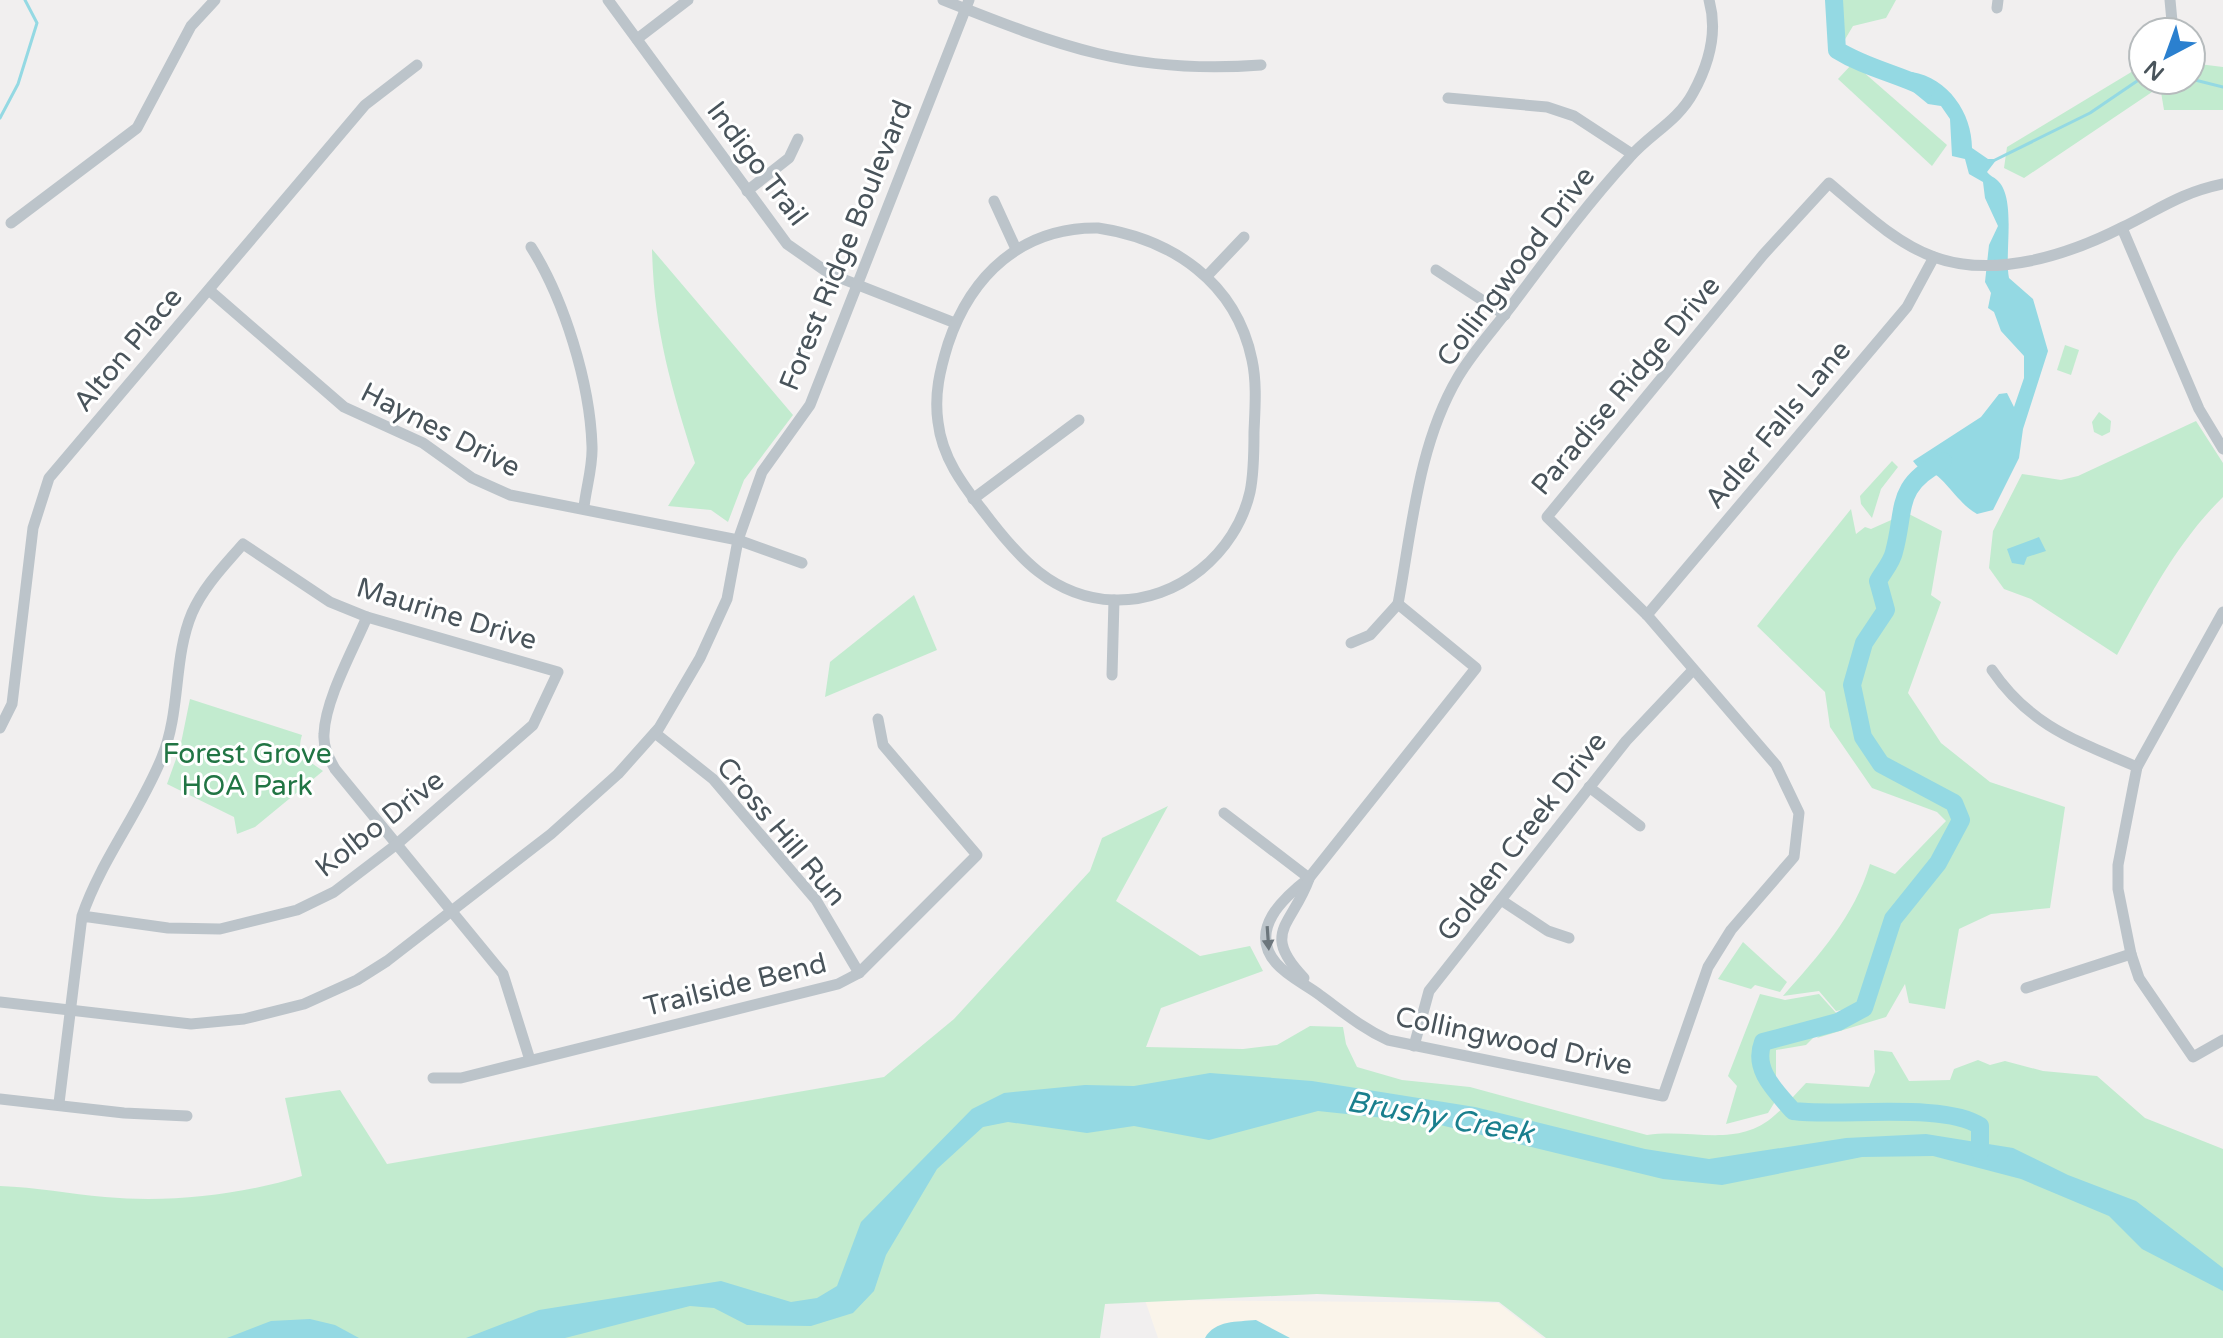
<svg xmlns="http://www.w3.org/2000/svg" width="2223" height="1338" viewBox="0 0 2223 1338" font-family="'Varela Round',sans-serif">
	<rect width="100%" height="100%" fill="#f1efef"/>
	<path fill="#faf4ea" d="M 1145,1300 L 1498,1303 L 1543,1338 L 1158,1338 Z"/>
	<g fill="#c2ebcf">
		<path d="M 1831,0 L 1896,0 L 1886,18 L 1853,26 L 1841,46 Z"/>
		<path d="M 1853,63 L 1947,145 L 1932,166 L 1838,79 Z"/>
		<path d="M 2191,63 L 2223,67 L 2223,110 L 2164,110 L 2159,80 L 2191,80 Z"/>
		<path d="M 2143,65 L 2143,80 L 2150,80 L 2155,90 L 2024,178 L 2004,168 L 2007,147 Z"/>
		<path d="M 652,249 L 793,415 L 744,480 L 728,522 L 711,510 L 668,506 L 695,463 C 671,386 654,331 652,249 Z"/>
		<path d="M 2065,345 L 2079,350 L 2071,375 L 2057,370 Z"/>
		<path d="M 2099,412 L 2111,421 L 2110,432 L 2102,436 L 2094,432 L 2092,422 Z"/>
		<path d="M 2196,421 L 2223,463 L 2223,497 C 2177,542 2148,599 2117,655 L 2031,599 L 2004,589 L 1989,568 L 1993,531 L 2022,474 L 2061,480 L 2078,476 Z"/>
		<path d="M 1892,461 L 1898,467 L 1881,489 L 1872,518 L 1861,504 L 1860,496 Z"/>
		<path d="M 1851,509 L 1856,534 L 1865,527 L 1871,529 L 1907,513 L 1942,531 L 1931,595 L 1941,602 L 1908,693 L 1941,743 L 1990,782 L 2065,807 L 2050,908 L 1991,914 L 1959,929 L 1945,1009 L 1909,1003 L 1905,984 L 1886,1017 L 1817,1038 L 1840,1013 L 1853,1008 L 1836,1011 L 1819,991 L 1783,996 C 1819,955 1854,917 1870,864 L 1895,874 L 1946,821 L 1937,812 L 1872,788 L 1830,727 L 1825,692 L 1757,626 Z"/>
		<path d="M 914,595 L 937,650 L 825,697 L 830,662 Z"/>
		<path d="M 190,699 L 302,735 C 295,758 309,760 323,771 L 255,827 L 237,834 L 234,817 L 167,784 L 180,748 Z"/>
		<path d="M 1168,806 L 1116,901 L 1200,956 L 1250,946 L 1263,971 L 1161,1008 L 1146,1047 L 1243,1049 L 1277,1045 L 1310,1026 L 1343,1027 L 1346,1044 L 1357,1067 L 1402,1080 L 1470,1087 L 1647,1135 C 1692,1128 1738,1149 1775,1115 C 1786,1106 1796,1093 1806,1083 L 1869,1087 L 1875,1072 L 1874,1050 L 1892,1052 L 1909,1081 L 1950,1080 L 1954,1069 L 1978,1060 L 1990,1065 L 2005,1061 L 2043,1071 L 2097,1076 L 2145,1118 L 2223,1149 L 2223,1338 L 1546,1338 L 1499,1302 L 1317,1294 L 1105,1304 L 1100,1338 L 0,1338 L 0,1186 C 36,1187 70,1194 105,1197 C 170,1203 240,1195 302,1176 L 285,1098 L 340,1090 L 387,1164 L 884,1077 L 954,1019 L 1090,871 L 1102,838 Z"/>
		<path d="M 1743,942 L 1787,982 L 1780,992 L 1755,985 L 1751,989 L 1718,979 Z"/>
		<path d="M 1760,994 L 1785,1000 L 1819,994 L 1837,1014 L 1806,1045 L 1776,1050 L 1776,1100 L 1768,1113 L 1726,1124 L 1737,1086 L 1728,1076 Z"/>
	</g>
	<g fill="#94d9e3">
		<path d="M 1912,72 C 1948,78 1972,113 1972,148 L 1988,159 L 1997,159 L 1987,172 C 1990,176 1994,177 1997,180 C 2017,197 2004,254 2009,278 L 2033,299 L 2048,351 L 2023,429 L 2019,458 L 1993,510 L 1977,514 C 1960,505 1945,479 1934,474 C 1924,470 1920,471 1913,461 L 1981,417 L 1999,394 L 2007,393 L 2014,407 L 2024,378 L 2024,356 L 2001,331 L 1994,312 L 1988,308 L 1991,293 L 1985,282 L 1989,245 L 1998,226 L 1985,198 L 1983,182 L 1969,174 L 1965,159 L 1952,156 L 1950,119 L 1941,106 L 1928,104 L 1906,86 L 1905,74 Z"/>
		<path d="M 2039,537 L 2046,551 L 2027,557 L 2024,565 L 2012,563 L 2007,549 Z"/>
		<path d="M 1210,1073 L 1312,1081 L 1475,1107 L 1645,1149 L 1709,1159 L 1846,1138 L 1926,1134 L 2013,1148 L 2068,1175 L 2136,1201 L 2223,1268 L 2223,1291 L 2142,1249 L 2109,1216 L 2021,1179 L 1933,1156 L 1862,1157 L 1722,1185 L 1663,1179 L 1432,1123 L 1318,1111 L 1209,1140 L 1134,1126 L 1087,1133 L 1008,1122 L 983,1127 L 937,1169 L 886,1255 L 874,1291 L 853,1313 L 811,1326 L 747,1325 L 714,1308 L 690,1306 L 565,1338 L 466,1338 L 539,1310 L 721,1281 L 791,1302 L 817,1298 L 837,1286 L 861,1222 L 972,1109 L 1004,1093 L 1085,1085 L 1134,1086 Z"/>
		<path d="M 310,1319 L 335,1325 L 359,1338 L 227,1338 L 271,1321 Z"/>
		<path d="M 1256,1320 L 1290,1338 L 1205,1338 C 1215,1320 1237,1322 1256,1320 Z"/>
	</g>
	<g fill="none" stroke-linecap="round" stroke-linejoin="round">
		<g stroke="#94d9e3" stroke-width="3">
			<path d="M 2191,79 L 2223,87"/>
			<path d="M 0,118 L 18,84 L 37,23 L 25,0"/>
			<path d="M 1993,161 L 2090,113 L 2143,77"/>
		</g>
		<g stroke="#94d9e3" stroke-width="18">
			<path d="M 1834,0 L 1837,50 C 1866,68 1895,73 1926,88"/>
			<path d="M 1943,461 C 1894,486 1906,508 1894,552 C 1892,562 1883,572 1878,581 L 1886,610 L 1864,643 L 1852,685 L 1863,737 L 1881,764 L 1954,803 L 1961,820 L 1938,863 L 1893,919 L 1864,1008 L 1838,1022 L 1763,1042 C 1752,1070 1776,1091 1793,1111 C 1839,1117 1945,1102 1980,1126 L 1980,1152"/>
		</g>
		<g stroke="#bcc4ca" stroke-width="11">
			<path d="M 608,0 L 787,244 L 830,274 L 955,323"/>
			<path d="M 943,0 C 1059,46 1133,75 1261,65"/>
			<path d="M 2170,0 L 2173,32"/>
			<path d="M 1997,8 L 1998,0"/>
			<path d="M 637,39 L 688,0"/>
			<path d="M 1448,98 L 1547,107 L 1574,116 L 1632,154"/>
			<path d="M 747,191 L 789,158 L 798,139"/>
			<path d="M 994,201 L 1016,249"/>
			<path d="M 11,223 L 137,128 L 191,26 L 215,0"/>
			<path d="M 1098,228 C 1172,239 1236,282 1252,360 C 1257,383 1255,408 1254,432 C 1254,452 1254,473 1250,492 C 1236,553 1178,602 1114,600 C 1053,598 1017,556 984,512 C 962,484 942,457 938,422 C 934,394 940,370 948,344 C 971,275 1022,227 1098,228 Z"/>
			<path d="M 2122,228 L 2199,409 L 2223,449"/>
			<path d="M 531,247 C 564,299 590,383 592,446 C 593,466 586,488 584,507"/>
			<path d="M 1436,270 L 1505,315"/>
			<path d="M 1207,276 L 1244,237"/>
			<path d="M 209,290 L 344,407 L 423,443 L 472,478 L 510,495 L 738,540 L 802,563"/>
			<path d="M 973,499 L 1079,420"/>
			<path d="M 1398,604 L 1476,668 L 1309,878 C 1283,898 1248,930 1276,963 C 1288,977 1307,985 1321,996 C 1343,1012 1362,1028 1388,1040 L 1663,1096 L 1708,967 L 1731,930 L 1794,857 L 1799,813 L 1776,765 L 1647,615 L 1547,517 L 1763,255 L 1829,183 C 1860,209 1895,243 1934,257 C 1995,279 2068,255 2123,227 C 2160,209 2180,193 2223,184"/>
			<path d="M 1398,604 C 1412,528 1418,445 1458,377 C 1472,353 1492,331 1509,309 C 1548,257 1586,205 1630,157 C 1650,134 1678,121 1693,93 C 1709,64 1718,32 1709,0"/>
			<path d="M 2223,612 L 2137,767 L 2118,865 L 2118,889 L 2131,954 L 2139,978 L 2193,1057 L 2223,1040"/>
			<path d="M 1647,615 L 1907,307 L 1934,257"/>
			<path d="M 367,617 C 353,650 325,700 324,734 C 323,748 329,758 335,769 L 503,974 L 530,1060"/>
			<path d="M 1351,643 L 1370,635 L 1398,604"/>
			<path d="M 1992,670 C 2030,726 2077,741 2137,767"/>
			<path d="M 1112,675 L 1114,600"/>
			<path d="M 0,728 L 12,704 L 33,528 L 49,478 L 365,105 L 417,65"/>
			<path d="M 655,733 L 713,779 L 816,900 L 859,973"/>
			<path d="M 1589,787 L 1640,826"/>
			<path d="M 1224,813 L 1309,878"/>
			<path d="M 1501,900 L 1548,931 L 1569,938"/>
			<path d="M 1304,978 C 1260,932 1292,926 1309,879"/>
			<path d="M 2026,988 L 2131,954"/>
			<path d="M 0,1002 L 191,1024 L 244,1019 L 304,1004 L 357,980 L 387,961 L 551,834 L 618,774 L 659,728 L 700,658 L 727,599 L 738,540 L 762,472 L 810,405 L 969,0"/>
			<path d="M 1414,1046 L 1429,991 L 1626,741 L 1692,671"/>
			<path d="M 433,1078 L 461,1078 L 838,984 L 859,973 L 977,855 L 883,745 L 878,719"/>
			<path d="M 0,1099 L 124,1113 L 187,1116"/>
			<path d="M 59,1103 L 82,916 C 101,860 140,812 162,757 C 181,711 173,658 192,613 C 204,586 224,566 243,544 L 330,602 L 367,617 L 558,672 L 533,725 L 397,844 L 334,892 L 297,910 L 220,929 L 168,928 L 82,916"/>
		</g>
	</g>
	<defs><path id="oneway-solid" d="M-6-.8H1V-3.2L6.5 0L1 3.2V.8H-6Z" transform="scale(2)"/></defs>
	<use fill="#6c767c" href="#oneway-solid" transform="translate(1268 938) rotate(86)"/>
	<g text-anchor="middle" stroke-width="6" stroke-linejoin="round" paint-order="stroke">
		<g font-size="28" fill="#49545b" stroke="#fff">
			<text transform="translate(758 163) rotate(53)" y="10">Indigo Trail</text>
			<text transform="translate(845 245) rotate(-68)" y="10">Forest Ridge Boulevard</text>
			<text transform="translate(1515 266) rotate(-53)" y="10">Collingwood Drive</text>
			<text transform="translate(127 349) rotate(-50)" y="10">Alton Place</text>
			<text transform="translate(1625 385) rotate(-50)" y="10">Paradise Ridge Drive</text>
			<text transform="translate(1777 424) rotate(-50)" y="10">Adler Falls Lane</text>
			<text transform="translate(441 429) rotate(27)" y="10">Haynes Drive</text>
			<text transform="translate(447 613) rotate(17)" y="10">Maurine Drive</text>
			<text transform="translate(379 823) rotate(-38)" y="10">Kolbo Drive</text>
			<text transform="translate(782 831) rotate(50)" y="10">Cross Hill Run</text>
			<text transform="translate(1521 836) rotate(-52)" y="10">Golden Creek Drive</text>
			<text transform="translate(735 984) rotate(-14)" y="10">Trailside Bend</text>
			<text transform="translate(1514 1040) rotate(12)" y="10">Collingwood Drive</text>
		</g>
		<g font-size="28" fill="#217544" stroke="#fff">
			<text x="247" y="763">Forest Grove<tspan x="247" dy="32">HOA Park</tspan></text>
		</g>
		<g font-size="30" font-style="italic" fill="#1a7f8e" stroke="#fff">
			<text transform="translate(1440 1117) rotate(10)" y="10">Brushy Creek</text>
		</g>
	</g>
	<g transform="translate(2167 56) rotate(221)"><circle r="38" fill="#ffffff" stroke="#b6bbbd" stroke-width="2"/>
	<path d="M0-6L14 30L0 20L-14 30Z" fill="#2b80cf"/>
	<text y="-12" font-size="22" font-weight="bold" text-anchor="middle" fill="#49545b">N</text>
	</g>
</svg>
